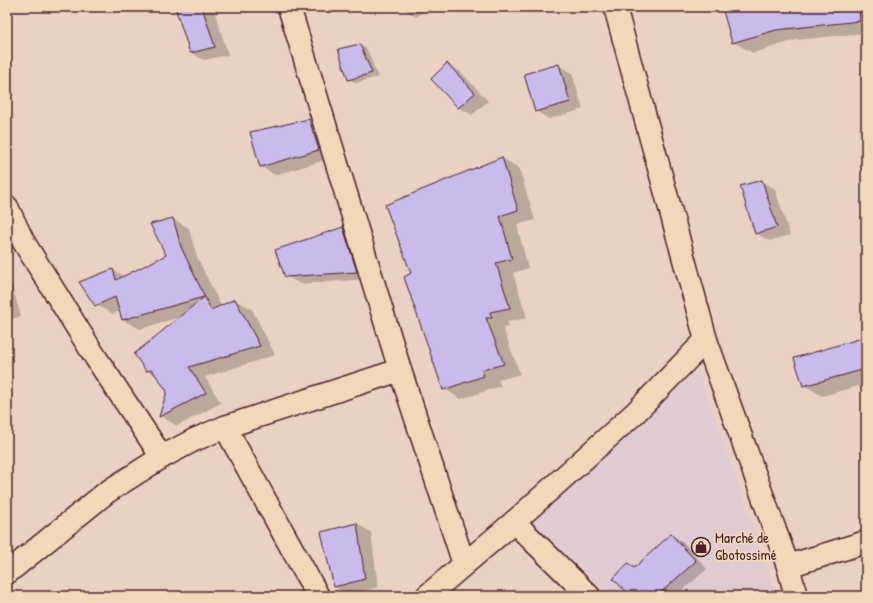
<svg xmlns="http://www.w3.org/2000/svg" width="873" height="603" viewBox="0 0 873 603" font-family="'Patrick Hand',sans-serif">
	<rect width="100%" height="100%" fill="#e9d2c3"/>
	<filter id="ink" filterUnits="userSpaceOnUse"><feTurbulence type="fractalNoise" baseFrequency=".025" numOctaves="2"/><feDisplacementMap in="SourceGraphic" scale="8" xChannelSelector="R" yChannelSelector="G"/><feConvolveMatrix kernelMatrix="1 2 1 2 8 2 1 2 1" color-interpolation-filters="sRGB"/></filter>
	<g filter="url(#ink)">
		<path fill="#e0cbd0" d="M 698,370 L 777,596 L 611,596 L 530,522 Z"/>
		<g fill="#0003">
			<path d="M 176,7 L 213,7 L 228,55 L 204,60 L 190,52 Z"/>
			<path d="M 402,7 L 431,7 L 416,17 Z"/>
			<path d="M 723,7 L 866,7 L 866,33 L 796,40 L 753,53 L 733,42 Z"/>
			<path d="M 360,45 L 367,49 L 378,77 L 356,83 L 349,79 Z"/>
			<path d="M 448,64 L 461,72 L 488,101 L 472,115 L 459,108 L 433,79 Z"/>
			<path d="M 558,65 L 572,73 L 583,109 L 549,119 L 536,111 Z"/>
			<path d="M 308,120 L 322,128 L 332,158 L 275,175 L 261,167 L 251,132 Z"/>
			<path d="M 502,158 L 519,168 L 535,220 L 517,225 L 528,268 L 513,273 L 527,318 L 507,322 L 509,327 L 503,328 L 520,374 L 498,380 L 501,386 L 461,399 L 444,389 L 412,273 Z"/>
			<path d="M 762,181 L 775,189 L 790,235 L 769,241 L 756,233 Z"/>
			<path d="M 173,219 L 189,228 L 197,257 L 221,306 L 235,300 L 252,309 L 275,355 L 205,377 L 221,403 L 177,426 L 161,416 L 168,390 L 158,377 L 146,370 L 180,317 L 140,329 L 123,320 L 120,311 L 113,314 L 96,305 L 113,270 L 124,276 L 167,255 Z"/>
			<path d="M 343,228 L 357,236 L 370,279 L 300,284 L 286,276 Z"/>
			<path d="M 7,283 L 12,286 L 21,316 L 7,321 Z"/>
			<path d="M 866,338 L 866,384 L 822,396 L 804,385 Z"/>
			<path d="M 357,524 L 371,532 L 378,587 L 349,595 L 335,587 L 322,533 Z"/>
			<path d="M 672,535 L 683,542 L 707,569 L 676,596 L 632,596 L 628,564 L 635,568 Z"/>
		</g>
		<g fill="#cabbed" stroke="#4a1f2b">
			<path d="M 175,7 L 202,7 L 215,47 L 190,53 Z"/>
			<path d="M 722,7 L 859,7 L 860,21 L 776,30 L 732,43 Z"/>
			<path d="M 360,44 L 372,73 L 348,80 L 338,49 Z"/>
			<path d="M 447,63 L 475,93 L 458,108 L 431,79 Z"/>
			<path d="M 559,64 L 570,102 L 535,112 L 524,74 Z"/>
			<path d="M 309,119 L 319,150 L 260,167 L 250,132 Z"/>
			<path d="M 502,157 L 518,210 L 500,216 L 512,259 L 496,263 L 510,308 L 490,312 L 492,318 L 486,318 L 504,364 L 482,370 L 484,376 L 443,390 L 404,277 L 411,273 L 385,205 Z"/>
			<path d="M 762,180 L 777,227 L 755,234 L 740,186 Z"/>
			<path d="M 173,218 L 181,247 L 211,310 L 235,299 L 260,346 L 189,367 L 206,393 L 159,417 L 167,391 L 152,370 L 146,371 L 134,354 L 204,297 L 122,320 L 115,297 L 95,306 L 79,282 L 113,269 L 116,280 L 166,255 L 150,224 Z"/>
			<path d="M 343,227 L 357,272 L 285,277 L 275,250 Z"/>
			<path d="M 866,337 L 866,369 L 803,386 L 794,358 Z"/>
			<path d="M 357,523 L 365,579 L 334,587 L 321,532 Z"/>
			<path d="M 671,534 L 696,561 L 657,596 L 631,596 L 613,579 L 628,563 L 634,568 Z"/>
		</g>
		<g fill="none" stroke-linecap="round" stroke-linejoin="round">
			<g stroke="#4a1f2b" stroke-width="25">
				<g id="minor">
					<path d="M 289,7 L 400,370 L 464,564"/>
					<path d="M 615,7 L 706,340 L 788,566 L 796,596"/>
					<path d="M 7,207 L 23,241 L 96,358 L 162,457"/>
					<path d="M 225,427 L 318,596"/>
					<path d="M 514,522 L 589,596"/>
					<path d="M 788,566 L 866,542"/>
					<path d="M 7,573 L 107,492 L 162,457 L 194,440 L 225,427 L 400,370"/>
					<path d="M 427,596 L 514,522 L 636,412 L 706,340"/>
				</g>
			</g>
			<use href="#minor" stroke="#f1d8b8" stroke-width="22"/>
		</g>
	</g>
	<defs>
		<g id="shop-ring" transform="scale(1)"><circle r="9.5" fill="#f1d8b8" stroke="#4a1f2b" stroke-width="1.5"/><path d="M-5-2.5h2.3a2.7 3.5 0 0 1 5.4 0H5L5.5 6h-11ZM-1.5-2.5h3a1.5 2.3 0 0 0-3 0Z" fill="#4a1f2b"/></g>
	</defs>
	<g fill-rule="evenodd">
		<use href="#shop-ring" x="701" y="547"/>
	</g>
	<g text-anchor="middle" stroke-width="3.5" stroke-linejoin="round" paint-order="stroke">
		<g font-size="15" fill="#4a1f2b" stroke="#f1d8b8" text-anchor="start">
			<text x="715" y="543">Marché de<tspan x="715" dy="17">Gbotossimé</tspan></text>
		</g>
	</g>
	<rect width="873" height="603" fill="none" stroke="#f1d8b8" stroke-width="24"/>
	<rect x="12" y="12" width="849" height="579" fill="none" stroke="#4a1f2b" stroke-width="1.5" filter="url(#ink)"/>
</svg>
